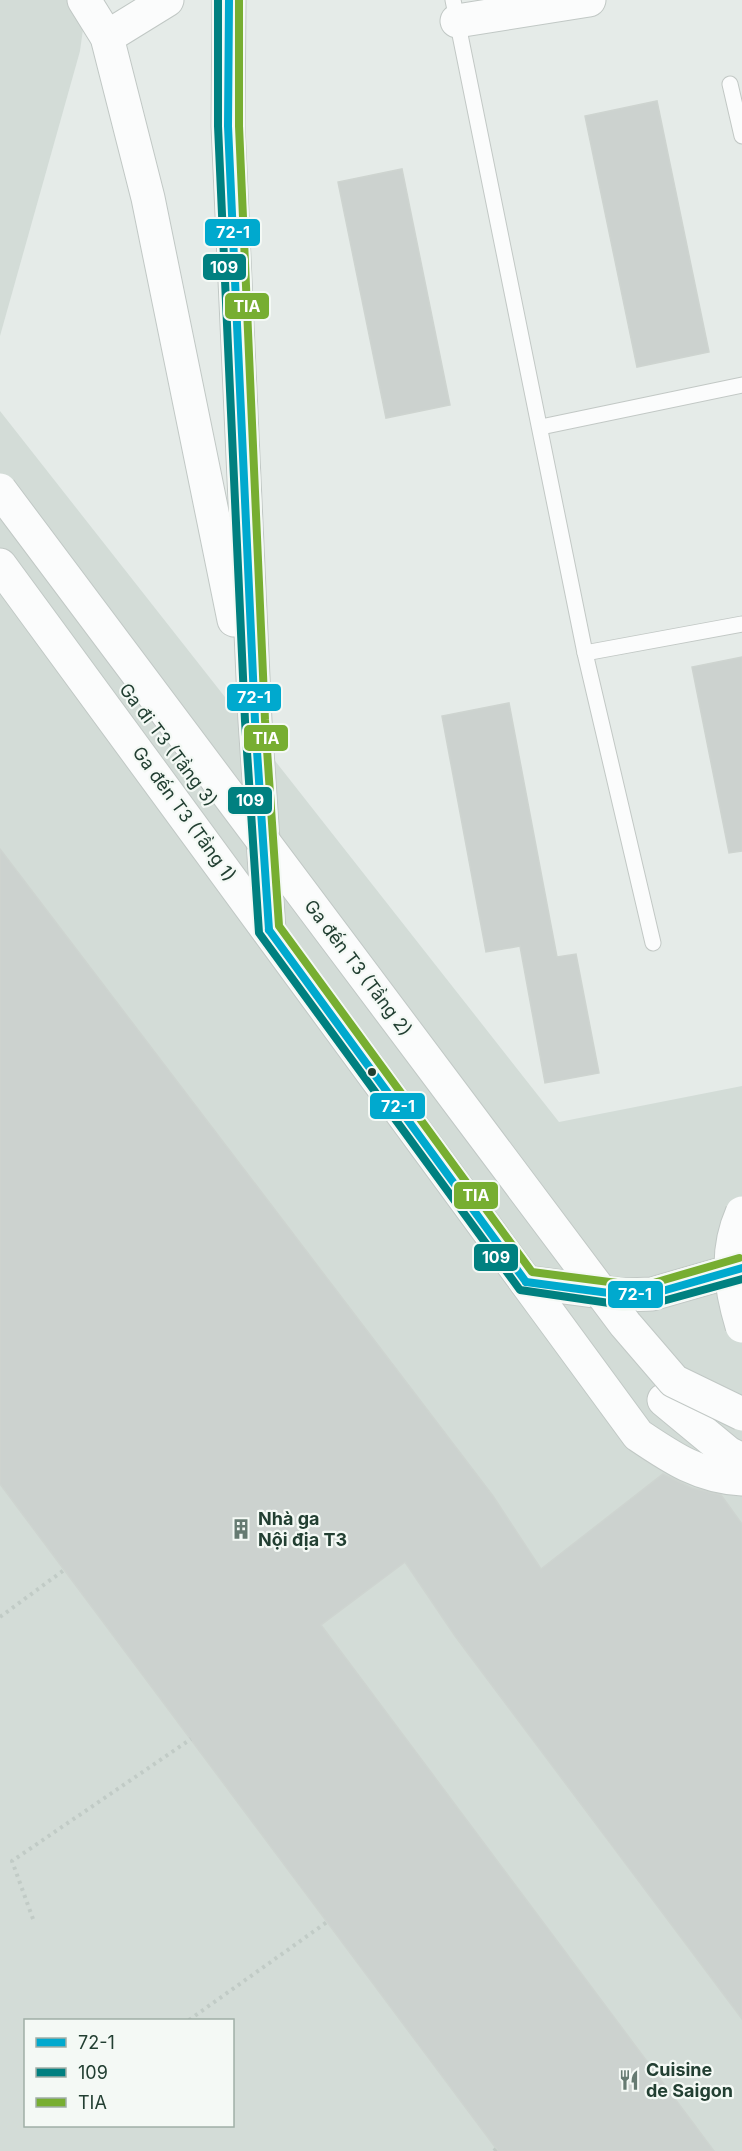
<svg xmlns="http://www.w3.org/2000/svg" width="742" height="2151" viewBox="0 0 742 2151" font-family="Inter,sans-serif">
	<rect width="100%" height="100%" fill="#e5ebe8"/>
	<g fill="#d3dcd7" fill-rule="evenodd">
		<path d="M 0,0 L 87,0 L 80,51 L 0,336 Z"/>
		<path d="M 0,411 L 559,1122 L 742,1086 L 742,2151 L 0,2151 ZM 26,2020 L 232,2020 L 232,2126 L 26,2126 Z"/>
	</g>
	<g fill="#ccd2cf" stroke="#ced4d0" stroke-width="1.5">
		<path d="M 657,101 L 709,352 L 637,367 L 585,116 Z"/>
		<path d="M 402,169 L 450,405 L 386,418 L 338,182 Z"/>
		<path d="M 742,657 L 742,851 L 729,853 L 692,667 Z"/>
		<path d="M 509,703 L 557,957 L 576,954 L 599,1073 L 545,1083 L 520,946 L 486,952 L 442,716 Z"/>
		<path d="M 0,849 L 493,1496 L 541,1569 L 663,1474 L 692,1488 L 721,1495 L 742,1524 L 742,2019 L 455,1636 L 405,1562 L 321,1625 L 714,2151 L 498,2151 L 0,1484 Z"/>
	</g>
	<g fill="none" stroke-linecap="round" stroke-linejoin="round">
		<g stroke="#c2c8c5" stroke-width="17">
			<g id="lane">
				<path d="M 453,0 L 585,653 L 653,943"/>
				<path d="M 730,84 L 742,136"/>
				<path d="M 541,427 L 742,385"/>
				<path d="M 585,653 L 742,624"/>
			</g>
		</g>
		<g stroke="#c1c8c5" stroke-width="35">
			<g id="secondary">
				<path d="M 84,0 L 107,37 L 148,198 L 234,620"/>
				<path d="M 229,0 L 228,126 L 255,721 L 269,930"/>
				<path d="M 457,21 L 589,0"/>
				<path d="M 107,37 L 167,0"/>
				<path d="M 0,565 L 638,1435 C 672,1458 700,1477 742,1479"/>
				<path d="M 526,1282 L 624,1295 L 652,1294 L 742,1268"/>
				<path d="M 664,1400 L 728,1453 L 742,1460"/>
			</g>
		</g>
		<g stroke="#c1cbc6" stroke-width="4" stroke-dasharray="3 4.5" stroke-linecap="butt">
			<path d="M 0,1617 L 64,1570"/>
			<path d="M 33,1919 L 12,1861 L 191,1739"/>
			<path d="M 189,2020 L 327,1922"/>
			<path d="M 494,2151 L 496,2149"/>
		</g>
		<use href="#lane" stroke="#fbfcfc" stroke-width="15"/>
		<use href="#secondary" stroke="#fbfcfc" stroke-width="33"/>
		<g stroke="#c1c8c5" stroke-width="35" stroke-linecap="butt">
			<g id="secondary-bridge">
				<path d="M 0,490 L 625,1324 L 674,1381 L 742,1414"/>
				<path d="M 742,1213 C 725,1252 730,1286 742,1326"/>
			</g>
		</g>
		<use href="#secondary-bridge" stroke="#fbfcfc" stroke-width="33"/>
		<g stroke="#f4f9f5" stroke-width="12">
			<g id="bus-1">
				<path d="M 229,0 L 228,126 L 255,721 L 269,930"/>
				<path d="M 269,930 L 526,1282"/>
				<path d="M 526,1282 L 624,1295 L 652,1294 L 742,1268"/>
			</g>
		</g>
		<g stroke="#f4f9f5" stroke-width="12">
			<path id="bus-2" d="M 218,0 L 218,126 L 245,721 L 259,933 L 520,1290 L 623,1305 L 652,1304 L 742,1279"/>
		</g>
		<g stroke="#f4f9f5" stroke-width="12">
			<path id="bus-3" d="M 239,0 L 239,126 L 265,720 L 279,926 L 532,1272 L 625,1284 L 650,1284 L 739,1258"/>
		</g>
		<use href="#bus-1" stroke="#00a9ce" stroke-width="8"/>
		<use href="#bus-2" stroke="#008080" stroke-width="8"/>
		<use href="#bus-3" stroke="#77ae31" stroke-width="8"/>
	</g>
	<defs>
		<g id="building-bare" transform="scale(1.62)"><path d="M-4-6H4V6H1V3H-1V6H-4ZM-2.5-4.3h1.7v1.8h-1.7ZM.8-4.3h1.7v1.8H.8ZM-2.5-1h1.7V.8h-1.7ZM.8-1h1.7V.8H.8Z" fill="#667b72" stroke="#f4f9f5" stroke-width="2.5" paint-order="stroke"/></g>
		<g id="restaurant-bare" transform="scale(1.62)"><path d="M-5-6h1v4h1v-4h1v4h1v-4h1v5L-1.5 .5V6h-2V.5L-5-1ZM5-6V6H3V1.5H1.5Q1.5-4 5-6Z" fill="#667b72" stroke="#f4f9f5" stroke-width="2.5" paint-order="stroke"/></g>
	</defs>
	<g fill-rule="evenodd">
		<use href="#building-bare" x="241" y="1529"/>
		<use href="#restaurant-bare" x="629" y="2080"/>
	</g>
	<circle fill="#223f32" stroke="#f4f9f5" stroke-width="2" cx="372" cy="1072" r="5"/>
	<g text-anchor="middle" stroke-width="4.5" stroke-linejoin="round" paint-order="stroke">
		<g font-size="18" fill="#223f32" stroke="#f4f9f5">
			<text transform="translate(168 745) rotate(53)" y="6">Ga đi T3 (Tầng 3)</text>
			<text transform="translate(184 814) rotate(54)" y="6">Ga đến T3 (Tầng 1)</text>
			<text transform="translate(358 968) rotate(53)" y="6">Ga đến T3 (Tầng 2)</text>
		</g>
		<g font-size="18" font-weight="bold" fill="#223f32" stroke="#f4f9f5" text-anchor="start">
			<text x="258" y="1525">Nhà ga<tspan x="258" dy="21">Nội địa T3</tspan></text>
			<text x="646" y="2076">Cuisine<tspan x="646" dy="21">de Saigon</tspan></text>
		</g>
	</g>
	<g stroke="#f4f9f5" stroke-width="2">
		<rect x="204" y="218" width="57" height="29" rx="6" fill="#00a9ce"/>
		<rect x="202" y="253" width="45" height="28" rx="6" fill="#008080"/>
		<rect x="224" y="292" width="46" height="28" rx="6" fill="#77ae31"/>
		<rect x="226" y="683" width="56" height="29" rx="6" fill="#00a9ce"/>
		<rect x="243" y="724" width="46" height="28" rx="6" fill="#77ae31"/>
		<rect x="227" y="786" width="46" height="29" rx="6" fill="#008080"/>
		<rect x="369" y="1092" width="57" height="28" rx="6" fill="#00a9ce"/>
		<rect x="453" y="1181" width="46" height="29" rx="6" fill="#77ae31"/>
		<rect x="473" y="1243" width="46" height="29" rx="6" fill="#008080"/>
		<rect x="607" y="1280" width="57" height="29" rx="6" fill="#00a9ce"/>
	</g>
	<g font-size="16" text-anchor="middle" font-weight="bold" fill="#fff">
		<text x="233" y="238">72-1</text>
		<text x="224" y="273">109</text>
		<text x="247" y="312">TIA</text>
		<text x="254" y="703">72-1</text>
		<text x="266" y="744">TIA</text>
		<text x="250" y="806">109</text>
		<text x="398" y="1112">72-1</text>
		<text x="476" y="1201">TIA</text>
		<text x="496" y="1263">109</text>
		<text x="635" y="1300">72-1</text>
	</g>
	<rect x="24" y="2019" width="210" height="108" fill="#f4f9f5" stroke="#a0afa7" stroke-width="1.5"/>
	<rect x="36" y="2038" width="30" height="9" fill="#00a9ce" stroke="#a0afa7" stroke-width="1.5"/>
	<text x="78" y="2049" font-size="18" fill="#223f32">72-1</text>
	<rect x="36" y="2068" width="30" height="9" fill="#008080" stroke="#a0afa7" stroke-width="1.5"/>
	<text x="78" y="2079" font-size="18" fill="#223f32">109</text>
	<rect x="36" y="2098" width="30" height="9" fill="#77ae31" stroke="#a0afa7" stroke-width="1.5"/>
	<text x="78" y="2109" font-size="18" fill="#223f32">TIA</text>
</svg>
